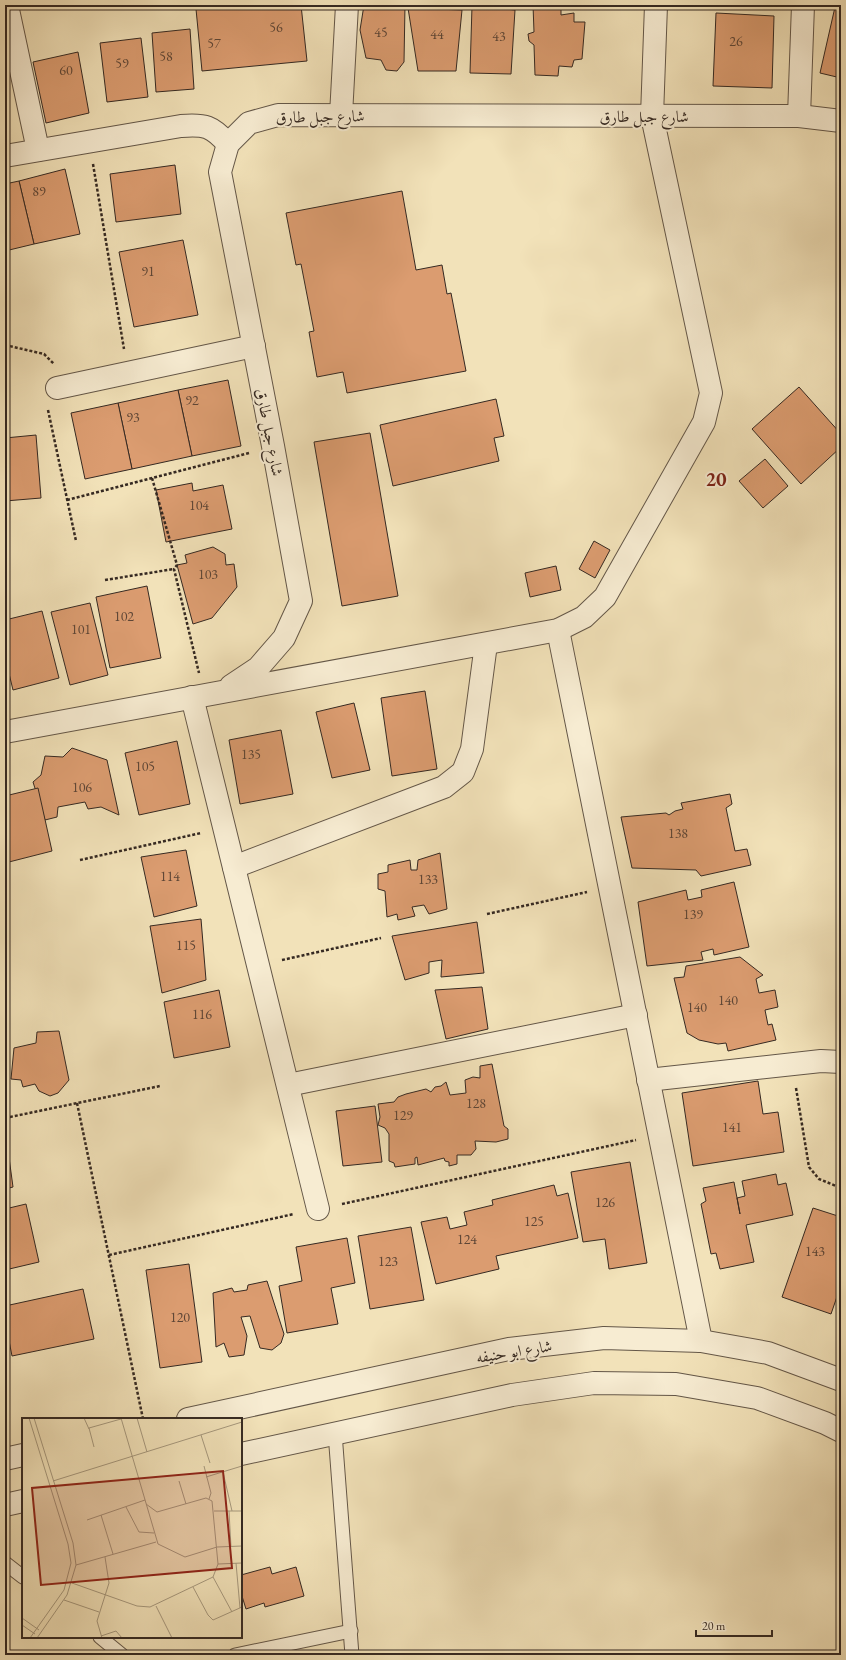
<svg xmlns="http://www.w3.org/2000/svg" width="846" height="1660" viewBox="0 0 846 1660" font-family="'EB Garamond',Amiri,serif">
	<rect width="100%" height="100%" fill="#f2e2b9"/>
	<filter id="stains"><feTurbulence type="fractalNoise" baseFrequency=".005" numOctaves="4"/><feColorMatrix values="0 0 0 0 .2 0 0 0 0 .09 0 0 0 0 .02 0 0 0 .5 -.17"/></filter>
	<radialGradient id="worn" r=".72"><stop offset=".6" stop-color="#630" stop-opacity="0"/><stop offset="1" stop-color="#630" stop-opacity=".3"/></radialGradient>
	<g fill="#db9c70" stroke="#352922">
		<path d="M 230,5 L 301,5 L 307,61 L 202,71 L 196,9 Z"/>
		<path d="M 364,5 L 405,5 L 404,62 L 397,71 L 386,70 L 381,60 L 366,58 L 360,30 Z"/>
		<path d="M 533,5 L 561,5 L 561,15 L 574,13 L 574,22 L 585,22 L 582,59 L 574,60 L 572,67 L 559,66 L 558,76 L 535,75 L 534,45 L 529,41 L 528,34 L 534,32 Z"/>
		<path d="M 472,6 L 515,10 L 511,74 L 470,73 Z"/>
		<path d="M 835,7 L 841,8 L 841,78 L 820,73 Z"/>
		<path d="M 408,8 L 462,10 L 456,71 L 418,71 Z"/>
		<path d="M 716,13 L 774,16 L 772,88 L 713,86 Z"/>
		<path d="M 190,29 L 194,89 L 156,92 L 152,33 Z"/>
		<path d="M 141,38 L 148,97 L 107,102 L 100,43 Z"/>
		<path d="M 78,52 L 89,113 L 46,123 L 33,62 Z"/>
		<path d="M 175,165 L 181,214 L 116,222 L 110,174 Z"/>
		<path d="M 65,169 L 80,234 L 34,244 L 19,181 Z"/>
		<path d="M 19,181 L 34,244 L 5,251 L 5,184 Z"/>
		<path d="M 402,191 L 416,270 L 442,265 L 447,294 L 451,293 L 466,371 L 347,393 L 343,372 L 317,377 L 309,332 L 314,331 L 301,264 L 296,265 L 286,213 Z"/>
		<path d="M 183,240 L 198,315 L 134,327 L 119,252 Z"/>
		<path d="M 228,380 L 241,446 L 192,456 L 178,390 Z"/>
		<path d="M 799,387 L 841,434 L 841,447 L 801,484 L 752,429 Z"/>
		<path d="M 178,390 L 192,456 L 132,469 L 118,403 Z"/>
		<path d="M 496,399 L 504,436 L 494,438 L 499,461 L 393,486 L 380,425 Z"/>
		<path d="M 118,403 L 132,469 L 85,479 L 71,413 Z"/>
		<path d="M 370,433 L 398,596 L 342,606 L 314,442 Z"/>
		<path d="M 36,435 L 41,498 L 5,501 L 5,438 Z"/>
		<path d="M 765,459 L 788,486 L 763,508 L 739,481 Z"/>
		<path d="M 192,483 L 193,491 L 223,485 L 232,529 L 166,542 L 156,490 Z"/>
		<path d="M 594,541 L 610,550 L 595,578 L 579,569 Z"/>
		<path d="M 213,547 L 225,554 L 226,565 L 234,564 L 237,587 L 212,618 L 193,624 L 177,565 L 187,563 L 185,555 Z"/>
		<path d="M 556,566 L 561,590 L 530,597 L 525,573 Z"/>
		<path d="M 147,586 L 161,658 L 110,668 L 96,597 Z"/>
		<path d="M 90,603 L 108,675 L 70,685 L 51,612 Z"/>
		<path d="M 42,611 L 59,678 L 13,690 L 5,657 L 5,620 Z"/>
		<path d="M 425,691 L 437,769 L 392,776 L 381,698 Z"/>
		<path d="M 354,703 L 370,770 L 332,778 L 316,712 Z"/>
		<path d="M 281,730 L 293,794 L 240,804 L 229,740 Z"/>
		<path d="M 177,741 L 190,804 L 139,815 L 125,753 Z"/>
		<path d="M 72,748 L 107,760 L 119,815 L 101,807 L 88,809 L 85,802 L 58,807 L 57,817 L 45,820 L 33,782 L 41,775 L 45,756 L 63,757 Z"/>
		<path d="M 38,788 L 52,851 L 5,863 L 5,796 Z"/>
		<path d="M 730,794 L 732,804 L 726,808 L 735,851 L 747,849 L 751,865 L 701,876 L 696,870 L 632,868 L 621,817 L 666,813 L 669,815 L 675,811 L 683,809 L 681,803 Z"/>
		<path d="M 186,850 L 197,906 L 154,917 L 141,857 Z"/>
		<path d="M 440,853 L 447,909 L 429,914 L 424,905 L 412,907 L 415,916 L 398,920 L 397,914 L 387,917 L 385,891 L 378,889 L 378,874 L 388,872 L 388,865 L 410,860 L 411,870 L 417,870 L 418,860 Z"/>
		<path d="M 734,882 L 749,947 L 714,955 L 713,949 L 701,952 L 703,960 L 647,966 L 638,902 L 686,890 L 688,900 L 702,897 L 701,890 Z"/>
		<path d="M 201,919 L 206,980 L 162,993 L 150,926 Z"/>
		<path d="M 477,922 L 484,973 L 441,977 L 442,960 L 429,962 L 429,973 L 405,980 L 392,936 Z"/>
		<path d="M 740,957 L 763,975 L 756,979 L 759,993 L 775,990 L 778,1007 L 765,1010 L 768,1025 L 772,1024 L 776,1040 L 728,1051 L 726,1043 L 718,1044 L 699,1040 L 687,1033 L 674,978 L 684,977 L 686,966 Z"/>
		<path d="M 482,987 L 488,1029 L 446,1039 L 435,990 Z"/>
		<path d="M 219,990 L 230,1047 L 174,1058 L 164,1002 Z"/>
		<path d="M 59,1031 L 69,1080 L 58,1093 L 50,1096 L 39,1091 L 35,1084 L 23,1087 L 21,1080 L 11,1079 L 14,1048 L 36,1043 L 37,1032 Z"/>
		<path d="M 492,1064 L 504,1126 L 508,1129 L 508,1139 L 496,1142 L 475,1141 L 476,1149 L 471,1155 L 457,1155 L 457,1164 L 449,1166 L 449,1162 L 445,1161 L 444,1158 L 418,1165 L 417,1157 L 415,1158 L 415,1164 L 395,1167 L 394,1163 L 389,1161 L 389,1134 L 385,1128 L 378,1125 L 380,1117 L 378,1104 L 394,1102 L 398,1097 L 406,1094 L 426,1089 L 431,1092 L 435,1087 L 441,1086 L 446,1082 L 450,1095 L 466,1093 L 465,1080 L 473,1077 L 480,1078 L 480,1066 Z"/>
		<path d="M 758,1081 L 763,1114 L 778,1112 L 784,1152 L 693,1166 L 682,1093 Z"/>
		<path d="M 375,1106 L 382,1162 L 343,1166 L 336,1111 Z"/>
		<path d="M 5,1128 L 13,1187 L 5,1189 Z"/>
		<path d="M 630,1162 L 647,1263 L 609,1269 L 605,1239 L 583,1242 L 571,1172 Z"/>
		<path d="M 776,1174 L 778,1185 L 786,1183 L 793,1215 L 746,1225 L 754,1262 L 720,1269 L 716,1253 L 711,1254 L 701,1204 L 706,1201 L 703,1188 L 734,1182 L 740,1214 L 737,1198 L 745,1196 L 742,1181 Z"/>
		<path d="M 554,1185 L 557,1196 L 568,1193 L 578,1238 L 496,1256 L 499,1269 L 436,1284 L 421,1222 L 447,1217 L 450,1229 L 467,1225 L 464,1212 L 493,1205 L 492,1200 Z"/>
		<path d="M 26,1204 L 39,1262 L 5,1270 L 5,1209 Z"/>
		<path d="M 813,1208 L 841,1217 L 841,1285 L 831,1314 L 782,1297 Z"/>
		<path d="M 411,1227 L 424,1300 L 370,1309 L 358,1236 Z"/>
		<path d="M 347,1238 L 355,1283 L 331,1288 L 338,1324 L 287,1333 L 279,1286 L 302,1281 L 296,1247 Z"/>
		<path d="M 189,1264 L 202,1362 L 160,1368 L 146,1270 Z"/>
		<path d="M 267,1281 L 284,1334 L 281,1343 L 272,1350 L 260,1348 L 250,1316 L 241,1317 L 247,1336 L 244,1355 L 229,1357 L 224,1343 L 216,1347 L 213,1293 L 232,1288 L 234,1292 L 247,1290 L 248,1285 Z"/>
		<path d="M 83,1289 L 94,1339 L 12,1356 L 5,1320 L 5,1306 Z"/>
		<path d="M 270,1567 L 272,1574 L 296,1567 L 304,1596 L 265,1607 L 264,1603 L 246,1609 L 241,1593 L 241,1575 Z"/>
	</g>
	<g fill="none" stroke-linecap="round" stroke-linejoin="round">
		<g stroke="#645748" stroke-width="15">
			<g id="service">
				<path d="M 335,1433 L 352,1655"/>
				<path d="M 5,1563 L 23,1577"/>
				<path d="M 100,1637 L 122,1655"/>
				<path d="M 235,1655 L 351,1631"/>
			</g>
		</g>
		<g stroke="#645748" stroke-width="24">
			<g id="minor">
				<path d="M 7,5 L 38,150"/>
				<path d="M 341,115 L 347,5"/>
				<path d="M 799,116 L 803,5"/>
				<path d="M 5,156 L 181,126 C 205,124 212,126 228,144"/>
				<path d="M 57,388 L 254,346"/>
				<path d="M 558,630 L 701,1341"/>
				<path d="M 231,686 L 258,668 L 284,638 L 301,601 L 273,446 L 220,172 L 228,144 L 249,123 L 278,115 L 799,116 L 841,121"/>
				<path d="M 192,697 L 318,1209"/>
				<path d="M 5,732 L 558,630 L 584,617 L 605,597 L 704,422 L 711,393 L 652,116 L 656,5"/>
				<path d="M 234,867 L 444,787 L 463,772 L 472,749 L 486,644"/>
				<path d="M 648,1080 L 821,1061 L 841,1062"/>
				<path d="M 288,1085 L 636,1015"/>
				<path d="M 188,1419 L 509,1349 L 604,1338 L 701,1341 L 768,1353 L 841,1380"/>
				<path d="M 241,1454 L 512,1395 L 594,1383 L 676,1384 L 757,1398 L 825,1423 L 841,1431"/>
				<path d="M 5,1459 L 23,1455"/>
				<path d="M 5,1505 L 23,1501"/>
			</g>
		</g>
		<g stroke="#352922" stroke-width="2.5" stroke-dasharray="3 2" stroke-linecap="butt">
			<path d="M 93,164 L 124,349"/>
			<path d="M 5,345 L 44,354 L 54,364"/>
			<path d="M 48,410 L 76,541"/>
			<path d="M 152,478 L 177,565 L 174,569 L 199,673"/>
			<path d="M 67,500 L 249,453"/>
			<path d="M 105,580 L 174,569"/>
			<path d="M 80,860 L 201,833"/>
			<path d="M 487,914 L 587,892"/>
			<path d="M 282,960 L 381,938"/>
			<path d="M 796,1088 L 809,1167 L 819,1179 L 841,1188"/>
			<path d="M 77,1103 L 143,1419"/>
			<path d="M 5,1118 L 160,1086"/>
			<path d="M 342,1204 L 636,1140"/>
			<path d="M 109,1255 L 294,1214"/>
		</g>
		<use href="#service" stroke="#f7ecd2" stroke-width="13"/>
		<use href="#minor" stroke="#f7ecd2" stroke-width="22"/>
	</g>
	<g text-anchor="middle" stroke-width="4" stroke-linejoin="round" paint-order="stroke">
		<g font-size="14" fill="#5e4636">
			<text x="276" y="32">56</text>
			<text x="381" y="37">45</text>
			<text x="437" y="39">44</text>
			<text x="499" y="41">43</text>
			<text x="736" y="46">26</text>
			<text x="214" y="48">57</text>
			<text x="166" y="61">58</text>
			<text x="122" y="68">59</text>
			<text x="66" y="75">60</text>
			<text x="39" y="196">89</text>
			<text x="148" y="276">91</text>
			<text x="192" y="405">92</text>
			<text x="133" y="422">93</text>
			<text x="199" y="510">104</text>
			<text x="208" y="579">103</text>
			<text x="124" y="621">102</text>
			<text x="81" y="634">101</text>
			<text x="251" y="759">135</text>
			<text x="145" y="771">105</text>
			<text x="82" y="792">106</text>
			<text x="678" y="838">138</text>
			<text x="170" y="881">114</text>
			<text x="428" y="884">133</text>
			<text x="693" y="919">139</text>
			<text x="186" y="950">115</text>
			<text x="728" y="1005">140</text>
			<text x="697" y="1012">140</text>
			<text x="202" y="1019">116</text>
			<text x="476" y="1108">128</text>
			<text x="403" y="1120">129</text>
			<text x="732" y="1132">141</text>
			<text x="605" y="1207">126</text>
			<text x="534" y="1226">125</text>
			<text x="467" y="1244">124</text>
			<text x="815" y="1256">143</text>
			<text x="388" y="1266">123</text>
			<text x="180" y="1322">120</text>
		</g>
		<g font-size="16" fill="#352922" stroke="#f7ecd2">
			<text transform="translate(320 116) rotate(-1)" y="6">شارع جبل طارق</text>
			<text x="644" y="122">شارع جبل طارق</text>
			<text transform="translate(270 432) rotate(79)" y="6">شارع جبل طارق</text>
			<text transform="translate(514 1351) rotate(-9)" y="6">شارع ابو حنيفه</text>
		</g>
		<g font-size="20" font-weight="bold" fill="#7a1f14" stroke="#f7ecd2">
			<text x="716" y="486">20</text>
		</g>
	</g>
	<g transform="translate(22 1418)">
		<rect width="220" height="220" fill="#f2e2b9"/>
		<path fill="none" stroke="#a6987d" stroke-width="1" d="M 7,0 L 46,126 L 49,145 L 42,172 L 8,220M 12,0 L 51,125 L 54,147 L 45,177 L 15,220M 62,0 L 67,11M 99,0 L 136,126 L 163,139 L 195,129 L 220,128M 115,0 L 125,34M 179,17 L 188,45M 72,29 L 67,10 L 99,1M 182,48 L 189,75 L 187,81M 201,54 L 210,93M 184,59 L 220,48M 31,63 L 220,4M 157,63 L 164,86M 104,89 L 117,114 L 132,115M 192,93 L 220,93M 207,93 L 209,129M 79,97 L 91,136M 65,102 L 123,82M 214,145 L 218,190M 196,146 L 220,145M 54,147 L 134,124M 191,159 L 210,194M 50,165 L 115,188 L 128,189 L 191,159 L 196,146 L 190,83 L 184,80 L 135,94 L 124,86M 171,169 L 186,197 L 191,202 L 220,189M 42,182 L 77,194M 134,188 L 150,220M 0,200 L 17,212M 0,207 L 13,216M 79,218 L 94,213 L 100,220M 80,220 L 75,203 L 87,165 L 83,139"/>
		<path fill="#8f2418" fill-opacity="0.15" stroke="#8f2418" stroke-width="2" d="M 201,53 L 210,150 L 19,167 L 10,70 Z"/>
		<rect width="220" height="220" fill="none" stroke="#352922" stroke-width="2"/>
	</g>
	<rect width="846" height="1660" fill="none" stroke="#f2e2b9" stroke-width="20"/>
	<rect x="6" y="6" width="834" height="1648" fill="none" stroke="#352922" stroke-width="2"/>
	<rect x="10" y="10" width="826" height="1640" fill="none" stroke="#352922"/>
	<path d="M696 1630v6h76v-6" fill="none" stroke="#352922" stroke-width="2"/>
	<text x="702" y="1630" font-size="12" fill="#352922" stroke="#f7ecd2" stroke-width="3" paint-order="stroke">20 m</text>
	<rect width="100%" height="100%" filter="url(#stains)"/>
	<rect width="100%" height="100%" fill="url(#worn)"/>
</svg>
